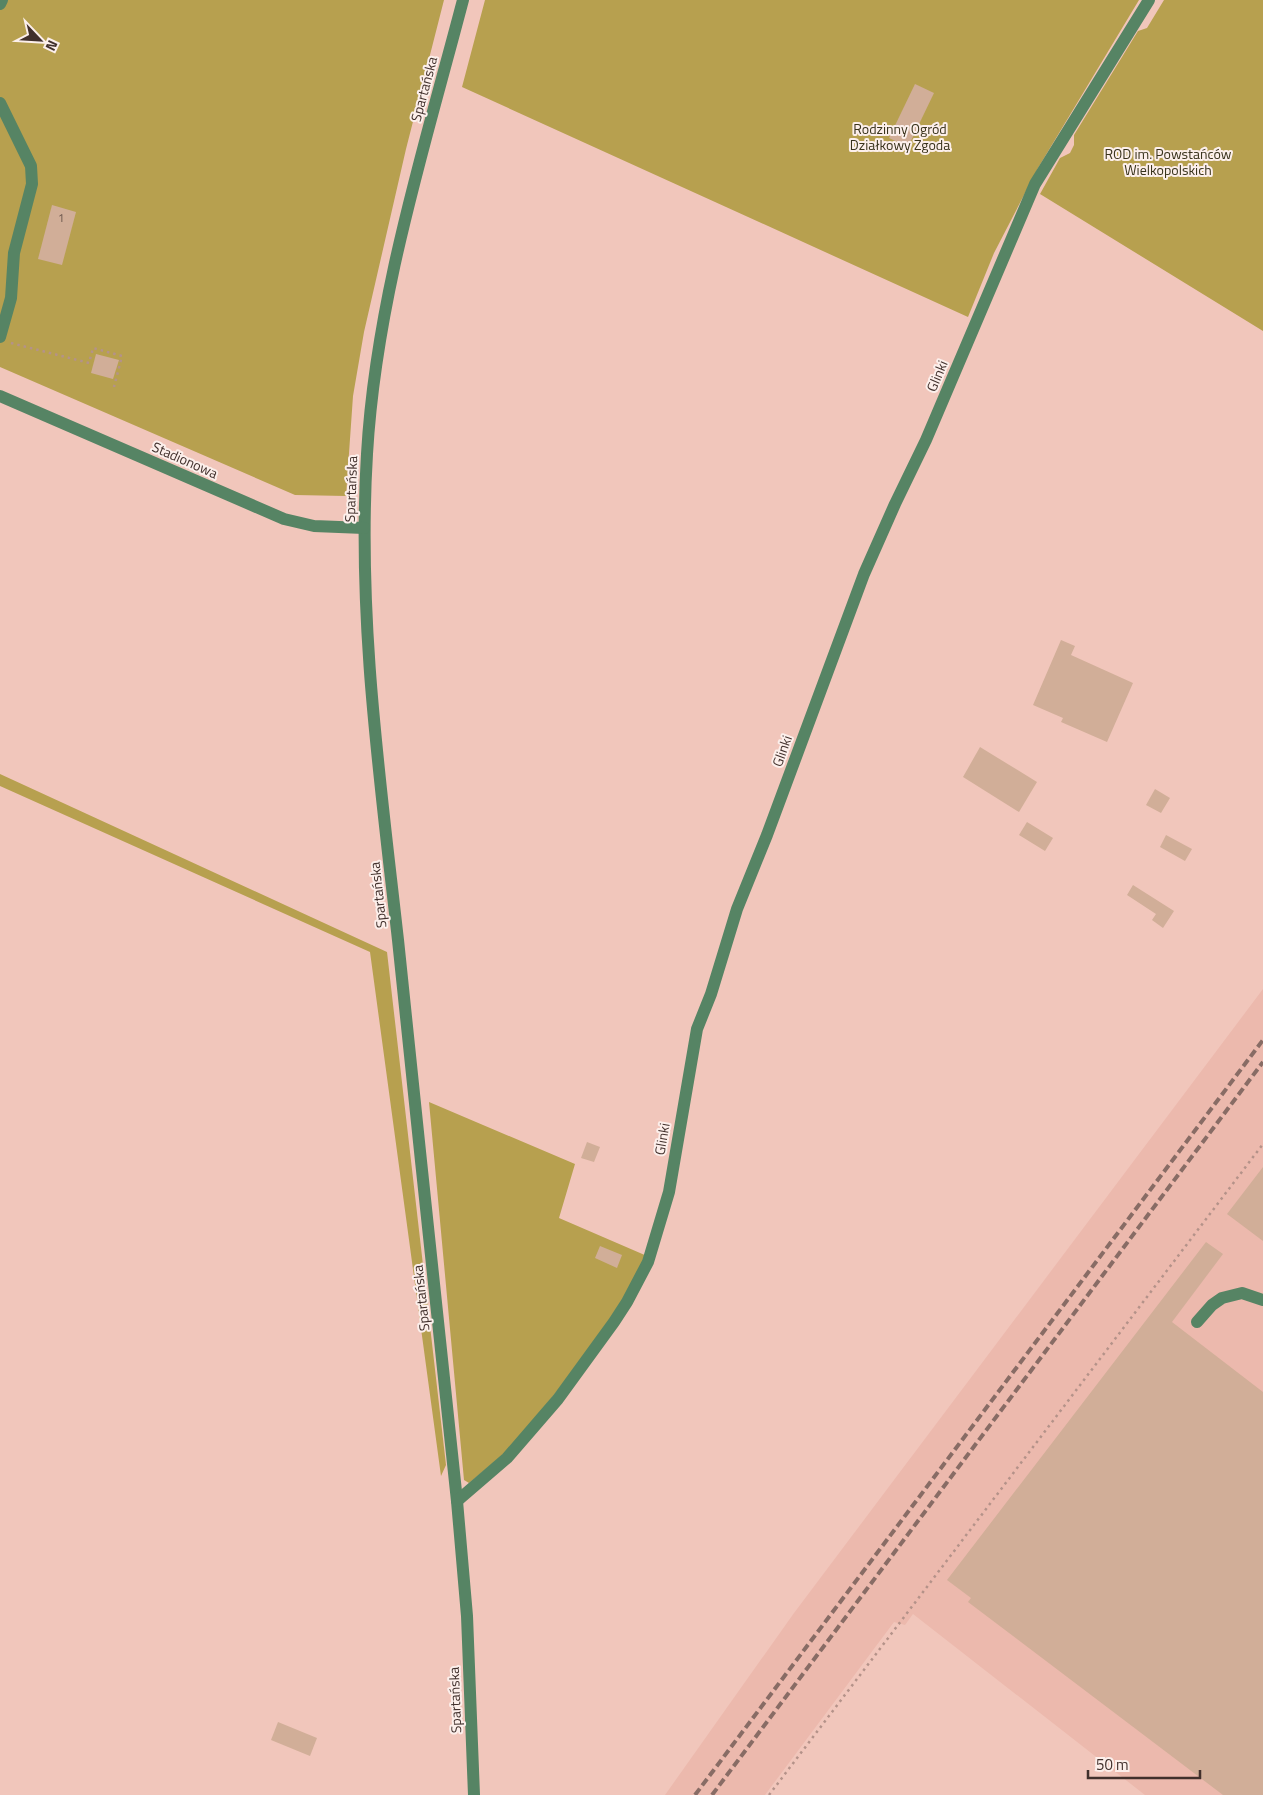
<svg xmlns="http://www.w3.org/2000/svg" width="1263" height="1795" viewBox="0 0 1263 1795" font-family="'Titillium Web',sans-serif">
	<rect width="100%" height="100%" fill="#f1c6bb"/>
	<path fill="#ecb9ad" d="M 1263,989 L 1263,1795 L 1145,1795 L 913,1614 L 905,1625 L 894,1622 L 765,1795 L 665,1795 L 794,1613 Z"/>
	<g fill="#b7a04f">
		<path d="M 0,0 L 444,0 L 406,149 L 364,332 L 353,396 L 346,496 L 295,495 L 0,367 Z"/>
		<path d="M 485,0 L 1139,0 L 1038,168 L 994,253 L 968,317 L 462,87 Z"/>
		<path d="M 1164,0 L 1263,0 L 1263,331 L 1040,194 L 1060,158 L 1070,153 L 1074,145 L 1074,135 L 1138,31 L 1147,28 Z"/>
		<path d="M 0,774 L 387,952 L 446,1465 L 441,1476 L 370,952 L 0,786 Z"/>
		<path d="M 429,1102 L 575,1164 L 559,1218 L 647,1256 L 624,1299 L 579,1364 L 511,1448 L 469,1483 L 464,1480 Z"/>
	</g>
	<g fill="#d1ae98">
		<path d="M 915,84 L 934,93 L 908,147 L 889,138 Z"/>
		<path d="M 52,205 L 76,212 L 62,265 L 38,259 Z"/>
		<path d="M 96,354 L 119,360 L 113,379 L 91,373 Z"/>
		<path d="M 1061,640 L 1075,646 L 1071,655 L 1133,683 L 1107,742 L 1061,722 L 1063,718 L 1033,705 Z"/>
		<path d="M 980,747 L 1037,782 L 1019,812 L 963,777 Z"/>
		<path d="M 1155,789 L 1170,798 L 1161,813 L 1146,805 Z"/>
		<path d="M 1027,822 L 1053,838 L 1045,851 L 1019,835 Z"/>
		<path d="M 1166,835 L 1192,849 L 1185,861 L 1160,847 Z"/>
		<path d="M 1133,885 L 1174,911 L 1163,928 L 1152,920 L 1156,914 L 1127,895 Z"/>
		<path d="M 587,1142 L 600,1147 L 594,1162 L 581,1158 Z"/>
		<path d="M 1263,1167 L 1263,1241 L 1227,1214 Z"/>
		<path d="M 1206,1242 L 1223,1254 L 1172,1322 L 1263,1392 L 1263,1795 L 1223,1795 L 968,1602 L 971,1598 L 947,1580 Z"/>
		<path d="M 600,1246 L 622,1255 L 617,1268 L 595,1258 Z"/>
		<path d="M 278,1722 L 317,1738 L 310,1756 L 271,1740 Z"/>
	</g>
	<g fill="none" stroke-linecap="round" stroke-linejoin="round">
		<g stroke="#b49289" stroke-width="2.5" stroke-dasharray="2.5 4" stroke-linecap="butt">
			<path d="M 11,343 L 89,363 L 93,348 L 122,356 L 114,387"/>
			<path d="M 769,1795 L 1263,1144"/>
		</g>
		<g stroke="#568464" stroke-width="12">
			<path d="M 463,0 C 424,149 376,299 367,454 C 357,617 380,779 398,940 C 418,1127 436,1314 457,1501 L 467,1616 L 474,1795"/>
			<path d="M 0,4 L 2,0"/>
			<path d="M 0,103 L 31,166 L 32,184 L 14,253 L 11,298 L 0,337"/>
			<path d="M 0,396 L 284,519 L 314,526 L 364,528"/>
			<path d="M 1197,1322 L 1212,1305 L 1222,1298 L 1242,1293 L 1263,1300"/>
			<path d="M 457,1501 L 507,1458 L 558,1399 L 614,1322 L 627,1302 L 648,1262 L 669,1192 L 697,1029 L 711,994 L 737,909 L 767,835 L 864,574 L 895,504 L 926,440 L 1035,184 L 1149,0"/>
		</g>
		<g stroke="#886c65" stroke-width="4" stroke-dasharray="8 4" stroke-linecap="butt">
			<path d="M 695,1795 L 1263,1040"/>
			<path d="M 712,1795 L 1263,1062"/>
		</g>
	</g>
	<g text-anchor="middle" stroke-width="4" stroke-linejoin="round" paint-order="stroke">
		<g font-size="11" fill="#655047">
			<text x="61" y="222">1</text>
		</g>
		<g font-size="14" fill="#41302c" stroke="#fcefeb">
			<text transform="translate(424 89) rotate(-75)" y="5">Spartańska</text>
			<text transform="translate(937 376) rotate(-67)" y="5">Glinki</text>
			<text transform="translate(185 460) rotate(24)" y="5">Stadionowa</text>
			<text transform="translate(351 489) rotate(-88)" y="5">Spartańska</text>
			<text transform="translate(782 751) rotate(-70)" y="5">Glinki</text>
			<text transform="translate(378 895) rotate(-96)" y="5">Spartańska</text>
			<text transform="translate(662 1139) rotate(-80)" y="5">Glinki</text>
			<text transform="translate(421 1298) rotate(-96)" y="5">Spartańska</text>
			<text transform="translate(455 1700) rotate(-92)" y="5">Spartańska</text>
		</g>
		<g font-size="14" fill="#38321b" stroke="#fcefeb">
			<text x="900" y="134">Rodzinny Ogród<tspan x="900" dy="16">Działkowy Zgoda</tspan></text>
			<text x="1168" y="159">ROD im. Powstańców<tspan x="1168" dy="16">Wielkopolskich</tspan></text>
		</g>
	</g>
	<g transform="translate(40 40) rotate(115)" stroke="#fcefeb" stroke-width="4" paint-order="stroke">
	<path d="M0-4L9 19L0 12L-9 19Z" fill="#41302c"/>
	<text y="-8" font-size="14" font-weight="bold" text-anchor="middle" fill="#41302c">N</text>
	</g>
	<path d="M1088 1770v8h112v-8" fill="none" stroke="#41302c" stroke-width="2.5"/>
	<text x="1096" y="1770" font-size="15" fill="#41302c" stroke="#fcefeb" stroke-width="4" paint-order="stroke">50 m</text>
</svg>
